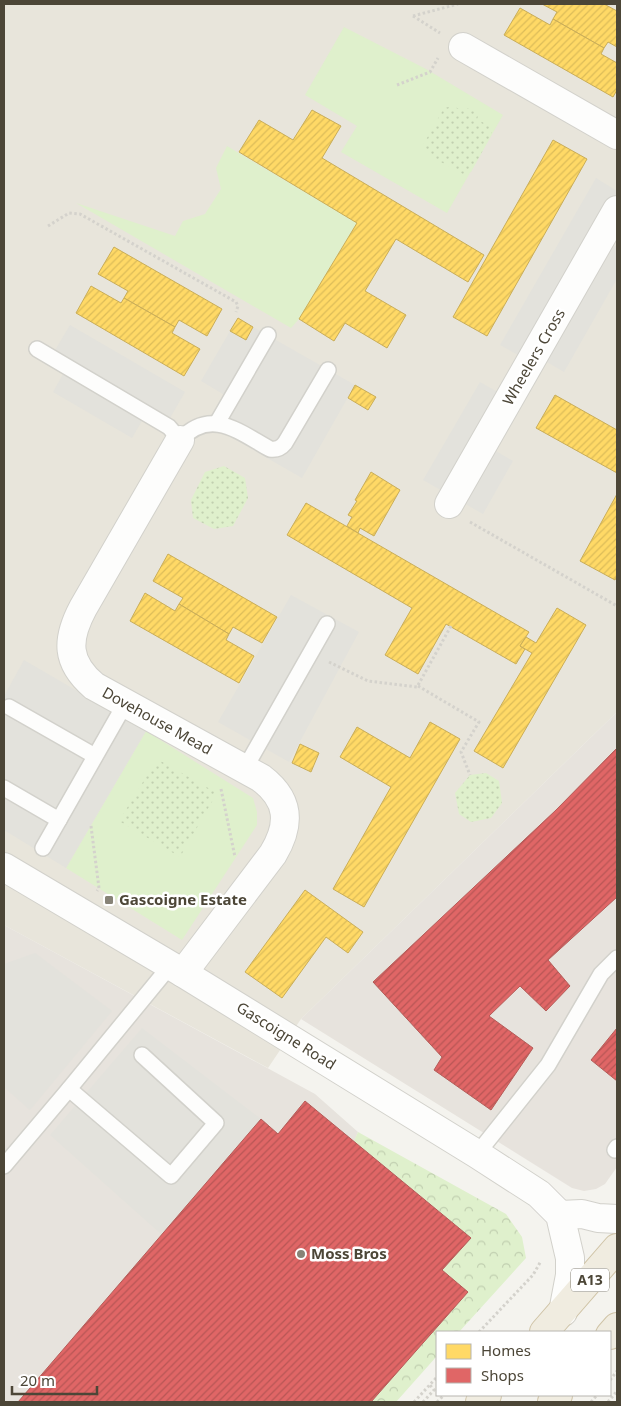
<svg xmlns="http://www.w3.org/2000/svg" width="621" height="1406" viewBox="0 0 621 1406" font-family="'Noto Sans',sans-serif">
	<defs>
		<pattern id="forest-crowns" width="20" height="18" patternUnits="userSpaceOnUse" patternTransform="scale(1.25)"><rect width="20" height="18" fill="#dff0cc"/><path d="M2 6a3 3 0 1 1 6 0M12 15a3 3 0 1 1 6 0" fill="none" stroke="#c1cfb0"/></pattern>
		<pattern id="park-dots" width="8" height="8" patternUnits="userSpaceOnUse" patternTransform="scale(1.25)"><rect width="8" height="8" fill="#dff0cc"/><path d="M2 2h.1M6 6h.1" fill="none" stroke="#c1cfb0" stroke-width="1.8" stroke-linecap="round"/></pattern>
		<pattern id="homes-hatch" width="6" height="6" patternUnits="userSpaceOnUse" patternTransform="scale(1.25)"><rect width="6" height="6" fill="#ffd966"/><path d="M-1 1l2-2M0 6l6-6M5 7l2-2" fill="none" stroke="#dcbc59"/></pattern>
		<pattern id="shops-hatch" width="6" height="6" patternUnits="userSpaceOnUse" patternTransform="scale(1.25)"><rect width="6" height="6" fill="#e06666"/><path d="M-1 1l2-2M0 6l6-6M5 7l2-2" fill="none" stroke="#b85655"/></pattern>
	</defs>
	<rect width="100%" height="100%" fill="#f4f3ee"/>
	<path fill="#e8e5db" d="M 4,4 L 617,4 L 617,712 L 301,1019 L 268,1068 L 4,925 Z"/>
	<g fill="#e7e3dd">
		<path d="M 617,712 L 617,1167 L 605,1184 L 596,1189 L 584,1191 L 572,1188 L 301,1019 Z"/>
		<path d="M 4,925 L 315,1094 L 358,1132 L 354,1142 L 471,1238 L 468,1292 L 371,1402 L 4,1402 Z"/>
	</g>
	<g fill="#dff0cc">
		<path d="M 344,27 L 426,69 L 503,115 L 447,213 L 341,152 L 357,126 L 305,95 Z"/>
		<path d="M 227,146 L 357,223 L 299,319 L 291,328 L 76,203 L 175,236 L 183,221 L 205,214 L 221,189 L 216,168 Z"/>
		<path d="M 146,731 L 253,798 L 257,812 L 257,825 L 182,940 L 66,868 Z"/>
	</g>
	<path fill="url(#forest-crowns)" d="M 358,1132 L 506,1214 L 522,1237 L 526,1258 L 459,1332 L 437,1332 L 437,1356 L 396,1402 L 371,1402 L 468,1292 L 442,1270 L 471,1238 L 354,1141 Z"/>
	<g fill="url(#park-dots)">
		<path d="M 453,106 L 465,112 L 468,108 L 479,114 L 477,119 L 489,126 L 492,134 L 471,172 L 463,174 L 426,154 L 423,145 L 444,108 Z"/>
		<path d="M 224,466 L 245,478 L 248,498 L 233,526 L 214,529 L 193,518 L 191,500 L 205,472 Z"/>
		<path d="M 157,759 L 217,793 L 180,857 L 119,821 Z"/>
		<path d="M 486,773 L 499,781 L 502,803 L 491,818 L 471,822 L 459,814 L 455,793 L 470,775 Z"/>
	</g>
	<g fill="#e3e2dc">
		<path d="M 596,178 L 617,191 L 617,227 L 602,238 L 617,247 L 617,279 L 564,372 L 535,355 L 531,362 L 500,345 Z"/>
		<path d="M 70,325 L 185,392 L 166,425 L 146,414 L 132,438 L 53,392 L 67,367 L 51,357 Z"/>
		<path d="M 253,327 L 355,385 L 302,478 L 215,428 L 231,399 L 201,381 L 230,331 L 246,340 Z"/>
		<path d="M 480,382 L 510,399 L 484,444 L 513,461 L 483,514 L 423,480 Z"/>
		<path d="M 291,595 L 359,632 L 289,762 L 218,722 Z"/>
		<path d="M 24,660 L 146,731 L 66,868 L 4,830 L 4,696 Z"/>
		<path d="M 35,953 L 112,1011 L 30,1110 L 4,1087 L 4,964 Z"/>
		<path d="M 142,1028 L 261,1119 L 162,1235 L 50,1135 Z"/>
	</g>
	<g fill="url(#homes-hatch)" stroke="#c9ad58">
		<path d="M 542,4 L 604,4 L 617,11 L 617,47 L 608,42 L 604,48 L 553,19 L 557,12 Z"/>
		<path d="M 520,8 L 550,25 L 553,19 L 604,48 L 601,54 L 617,63 L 617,90 L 613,97 L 504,35 Z"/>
		<path d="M 312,110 L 341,126 L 322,158 L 484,255 L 468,282 L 396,239 L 365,291 L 406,315 L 387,348 L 345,323 L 334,341 L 299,319 L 357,223 L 239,152 L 259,120 L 293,140 Z"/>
		<path d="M 553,140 L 587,159 L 487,336 L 453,317 Z"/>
		<path d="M 114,247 L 222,309 L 207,336 L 179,320 L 175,327 L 124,298 L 128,291 L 98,274 Z"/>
		<path d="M 91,286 L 121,303 L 124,298 L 175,327 L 172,333 L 200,349 L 184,376 L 76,313 Z"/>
		<path d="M 238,318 L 253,327 L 246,340 L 230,331 Z"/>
		<path d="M 355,385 L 376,397 L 368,410 L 348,398 Z"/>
		<path d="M 555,395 L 617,430 L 617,473 L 536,428 Z"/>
		<path d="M 371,472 L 400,490 L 374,536 L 360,528 L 358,533 L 347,526 L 352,517 L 348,515 L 357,501 L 355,500 Z"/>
		<path d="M 617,494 L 617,576 L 615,580 L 580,561 Z"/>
		<path d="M 306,503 L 529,632 L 520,646 L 525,649 L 516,664 L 446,624 L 418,674 L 385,655 L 412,608 L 287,535 Z"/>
		<path d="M 168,554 L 277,617 L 262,643 L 233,627 L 229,634 L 179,604 L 183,598 L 153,581 Z"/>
		<path d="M 145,593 L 175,611 L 179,604 L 229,634 L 226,640 L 254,656 L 239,683 L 130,621 Z"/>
		<path d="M 557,608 L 586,625 L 503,768 L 474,751 L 532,653 L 520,646 L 526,637 L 536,643 Z"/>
		<path d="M 430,722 L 460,739 L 364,907 L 333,889 L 391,787 L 340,757 L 357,727 L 410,758 Z"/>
		<path d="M 300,744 L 319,753 L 311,772 L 292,763 Z"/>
		<path d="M 305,890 L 363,932 L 348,953 L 326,937 L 282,998 L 245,972 Z"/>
	</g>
	<g fill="url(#shops-hatch)" stroke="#b45c58">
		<path d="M 617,748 L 617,897 L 548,960 L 570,986 L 546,1011 L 520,986 L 489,1016 L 533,1048 L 491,1110 L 434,1070 L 442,1057 L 373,982 L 556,810 Z"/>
		<path d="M 617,1028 L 617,1081 L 591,1060 Z"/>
		<path d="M 305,1101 L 471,1238 L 442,1270 L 468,1292 L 371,1402 L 18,1402 L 261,1119 L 278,1134 Z"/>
	</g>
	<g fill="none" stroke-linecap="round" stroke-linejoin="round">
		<g stroke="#d2d1cb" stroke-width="18">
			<g id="service">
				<path d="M 37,349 L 169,427 L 180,440 C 211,407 239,432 270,449 C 277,450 281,448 285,443 L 328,370"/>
				<path d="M 217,423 L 268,335"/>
				<path d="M 9,707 L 95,756"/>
				<path d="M 244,770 L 327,624"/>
				<path d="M 4,788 L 59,820"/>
				<path d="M 43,848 L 125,704"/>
				<path d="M 69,1089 L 171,1176 L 216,1123 L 142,1055"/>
				<path d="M 615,1150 L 617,1147"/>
				<path d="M 477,1154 L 548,1065 L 601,974 L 617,958"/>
				<path d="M 4,1166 L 69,1089 L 170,966"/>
			</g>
		</g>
		<g stroke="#d2d1cb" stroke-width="30">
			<g id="minor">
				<path d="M 463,47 L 617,135"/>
				<path d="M 180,440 L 83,608 C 66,640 66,662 94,686 L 261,778 C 290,800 291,824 273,854 L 183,973"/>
				<path d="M 449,504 L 617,210"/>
			</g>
		</g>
		<g stroke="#d2d1cb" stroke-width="30">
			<g id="tertiary">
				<path d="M 4,867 L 183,973 L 477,1154 L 539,1194 L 560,1215 L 570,1258 L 570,1275 L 563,1312"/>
				<path d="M 560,1215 L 582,1214 L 598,1218 L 617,1219"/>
			</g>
		</g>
		<g stroke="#cfc3a6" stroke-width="30">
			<g id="trunk">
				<path d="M 544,1332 L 617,1248"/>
				<path d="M 610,1335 L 617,1327"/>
				<path d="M 480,1402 L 487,1395"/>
				<path d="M 552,1402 L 558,1395"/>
			</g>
		</g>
		<g stroke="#d4d2cc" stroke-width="3" stroke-dasharray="2.5 2.5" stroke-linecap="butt">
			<path d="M 413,16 L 440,33"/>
			<path d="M 413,16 L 458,4"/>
			<path d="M 397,85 L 430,72 L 438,58"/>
			<path d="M 48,226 L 69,213 L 80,214 L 236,302 L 238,306 L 236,312"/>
			<path d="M 470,522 L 617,606"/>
			<path d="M 329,662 L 368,681 L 417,687 L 451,626"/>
			<path d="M 418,686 L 479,722 L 461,752 L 470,775"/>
			<path d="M 221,789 L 235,857"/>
			<path d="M 91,826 L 99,888 L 97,891"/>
			<path d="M 479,1332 L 533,1275 L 541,1261"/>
			<path d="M 610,1380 L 617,1371"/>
			<path d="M 414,1402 L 437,1377"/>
			<path d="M 423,1402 L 434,1390 L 430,1385"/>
			<path d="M 437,1402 L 444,1395"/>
			<path d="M 591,1402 L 597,1395"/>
			<path d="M 608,1402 L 617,1391"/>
		</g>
		<use href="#service" stroke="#fdfdfc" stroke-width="15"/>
		<use href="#minor" stroke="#fdfdfc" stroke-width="28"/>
		<use href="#tertiary" stroke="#fdfdfc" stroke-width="28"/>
		<use href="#trunk" stroke="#f0ece0" stroke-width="28"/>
	</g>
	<g fill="#878377" stroke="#fff" stroke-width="2">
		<rect x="104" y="895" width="10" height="10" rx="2.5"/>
		<circle cx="301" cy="1254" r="5"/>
	</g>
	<g text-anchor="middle" stroke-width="5" stroke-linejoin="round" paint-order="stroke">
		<rect fill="#fff" stroke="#827e73" stroke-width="1" x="571" y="1268.5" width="38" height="23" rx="4"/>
		<g font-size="14" font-weight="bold" fill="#4c4637">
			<text x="590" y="1285">A13</text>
		</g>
		<g font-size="15" fill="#4c4637" stroke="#fff">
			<text transform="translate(534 357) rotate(-60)" y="5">Wheelers Cross</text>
			<text transform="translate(157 721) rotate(29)" y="5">Dovehouse Mead</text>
			<text transform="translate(286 1036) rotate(32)" y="5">Gascoigne Road</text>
		</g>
		<g font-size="15" font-weight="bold" fill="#4c4637" stroke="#fff" text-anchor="start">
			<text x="119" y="905">Gascoigne Estate</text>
			<text x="311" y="1259">Moss Bros</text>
		</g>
	</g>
	<rect width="621" height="1406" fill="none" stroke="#4c4637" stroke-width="10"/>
	<rect x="436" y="1331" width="175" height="65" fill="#ffffff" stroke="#b7b5af"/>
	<rect x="446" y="1344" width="25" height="15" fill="#ffd966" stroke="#b7b5af"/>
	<text x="481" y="1356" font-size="15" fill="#4c4637">Homes</text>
	<rect x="446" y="1368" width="25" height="15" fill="#e06666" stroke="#b7b5af"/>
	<text x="481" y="1381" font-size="15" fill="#4c4637">Shops</text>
	<path d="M12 1386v8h85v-8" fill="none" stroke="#4c4637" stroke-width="2.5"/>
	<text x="20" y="1386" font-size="15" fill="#4c4637" stroke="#ffffff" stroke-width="4" paint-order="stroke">20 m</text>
</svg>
